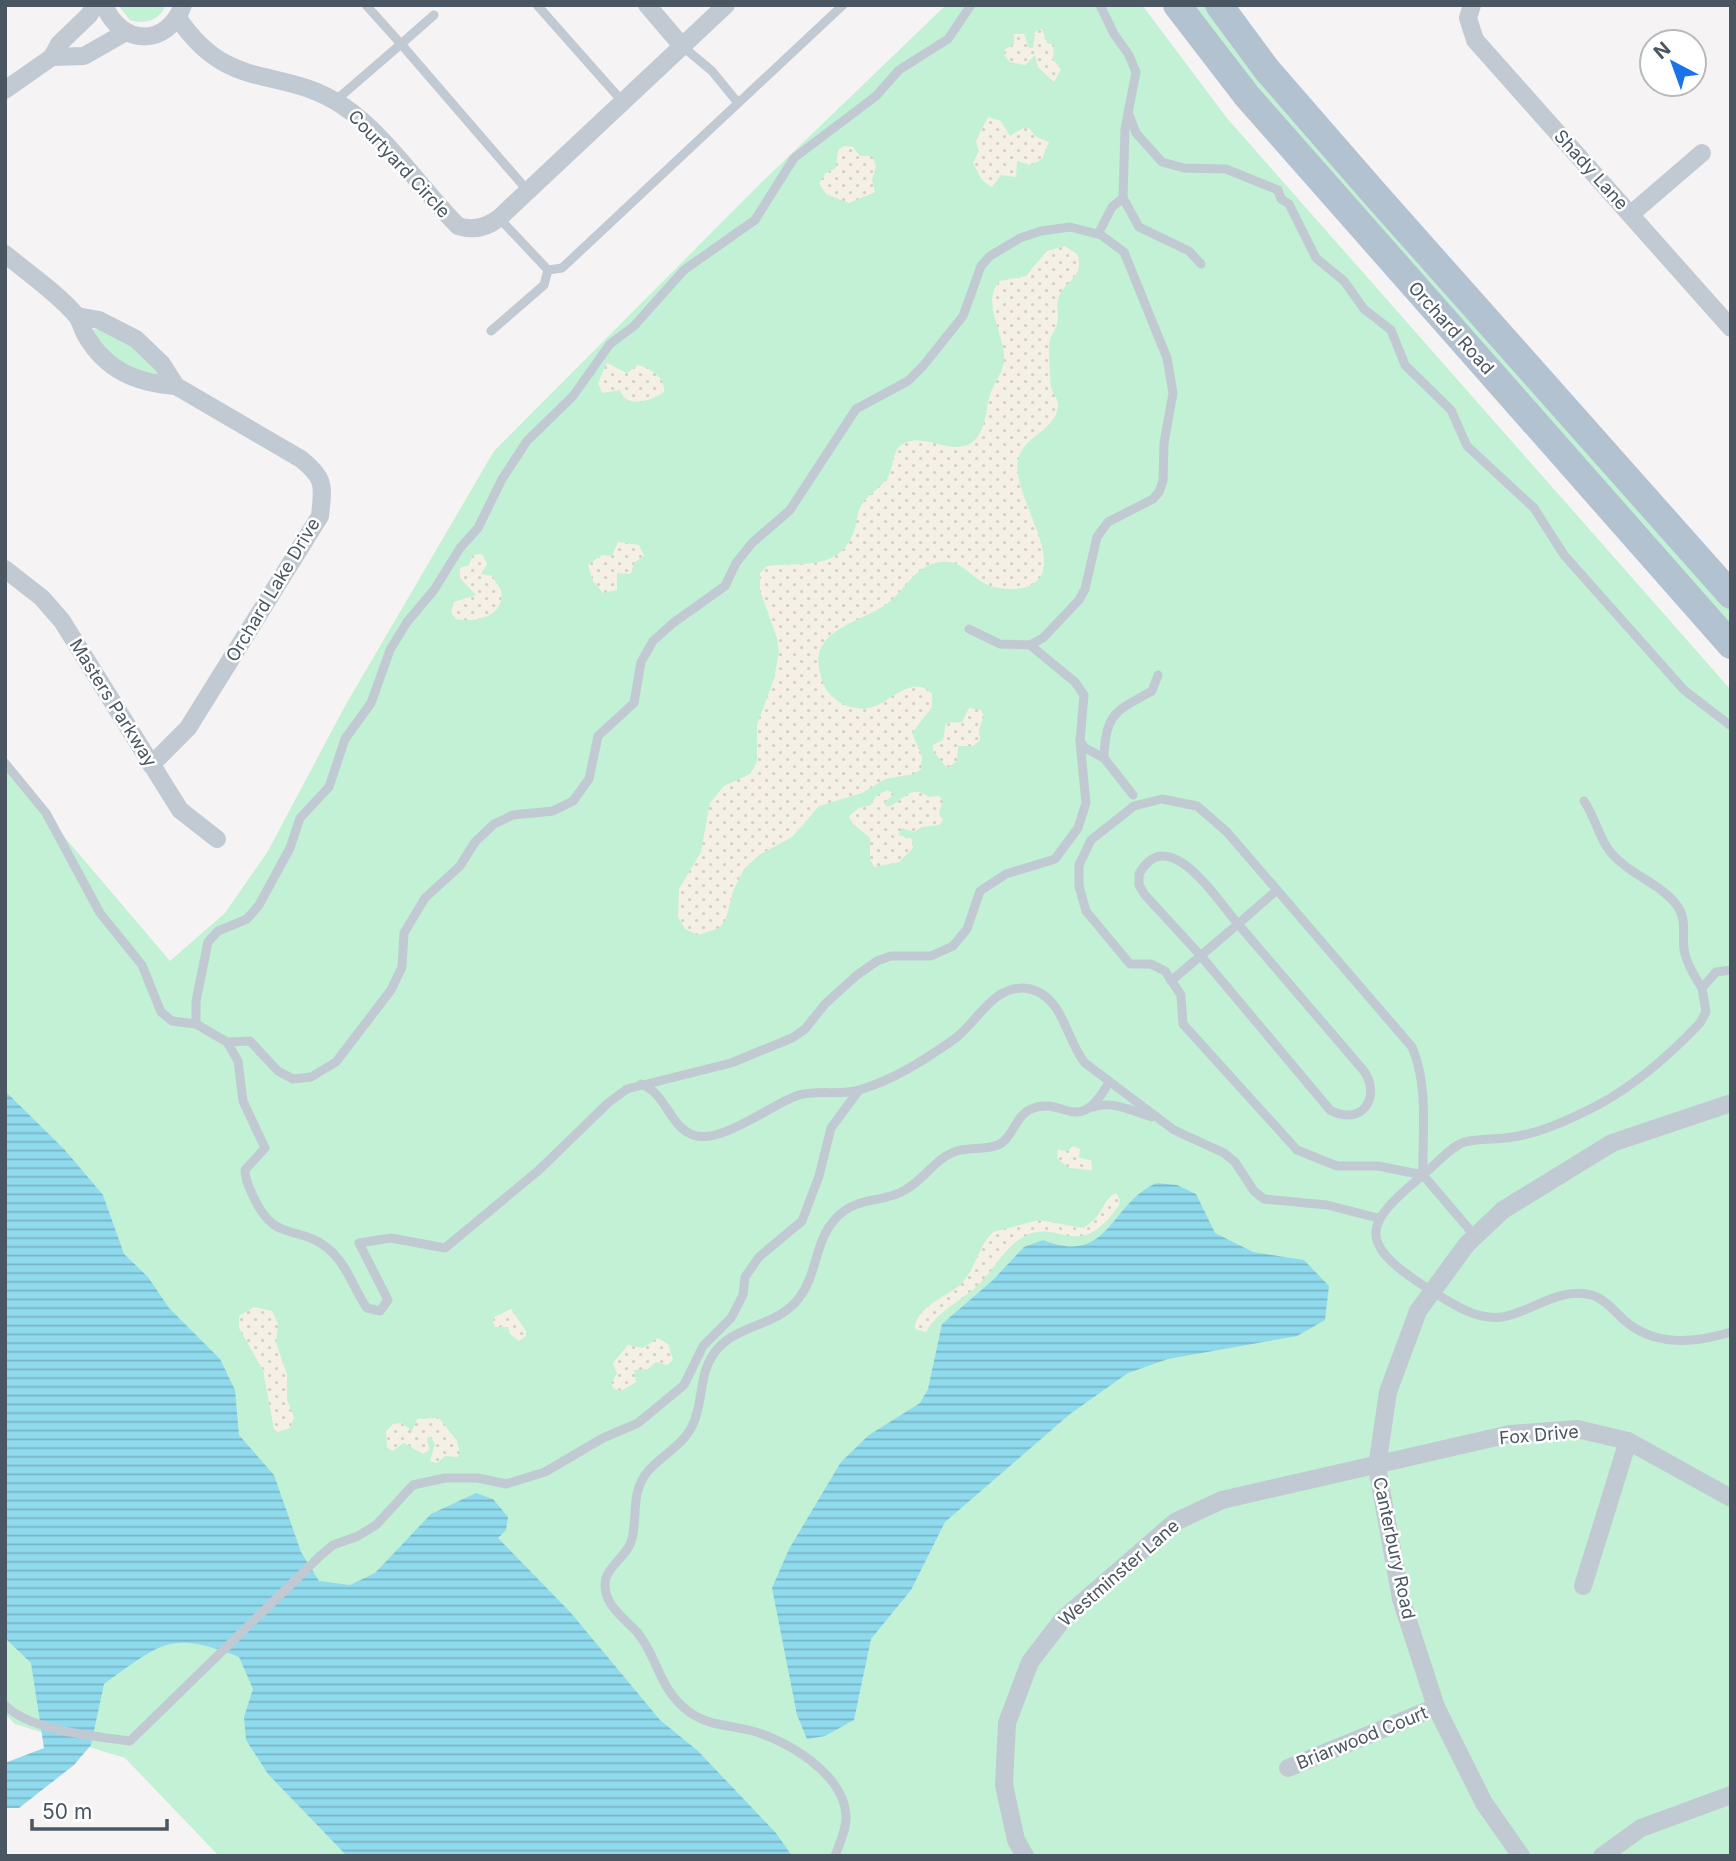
<svg xmlns="http://www.w3.org/2000/svg" width="1736" height="1861" viewBox="0 0 1736 1861" font-family="Inter,sans-serif">
	<defs>
		<pattern id="sand-dots" width="8" height="8" patternUnits="userSpaceOnUse" patternTransform="scale(1.75)"><rect width="8" height="8" fill="#f5f0e5"/><path d="M2 2h.1M6 6h.1" fill="none" stroke="#d4d0c7" stroke-width="1.8" stroke-linecap="round"/></pattern>
		<pattern id="water-rules" width="6" height="5" patternUnits="userSpaceOnUse" patternTransform="scale(1.75)"><rect width="6" height="5" fill="#90daee"/><path d="M0 2.5h6" fill="none" stroke="#78b4c4"/></pattern>
	</defs>
	<rect width="100%" height="100%" fill="#f5f3f3"/>
	<g fill="#c3f1d5">
		<path d="M 118,5 L 166,5 C 159,20 146,25 130,20 Z"/>
		<path d="M 946,5 L 1142,5 L 1226,117 L 1731,690 L 1731,1856 L 219,1856 L 125,1758 L 15,1724 L 5,1714 L 5,767 L 170,961 L 225,913 L 268,851 L 345,706 L 494,451 L 759,185 Z"/>
		<path d="M 1191,5 L 1205,5 L 1285,107 L 1731,611 L 1731,626 L 1274,110 Z"/>
		<path d="M 96,329 C 113,333 160,360 160,378 C 127,366 112,361 92,330 Z"/>
	</g>
	<g fill="url(#sand-dots)">
		<path d="M 1042,29 L 1047,43 L 1054,45 L 1053,60 L 1061,69 L 1054,82 L 1038,67 L 1035,55 L 1025,65 L 1010,62 L 1004,55 L 1005,49 L 1014,45 L 1014,34 L 1024,34 L 1029,48 L 1033,48 L 1035,32 Z"/>
		<path d="M 988,117 L 1001,121 L 1010,136 L 1023,128 L 1029,128 L 1035,136 L 1049,142 L 1042,159 L 1031,165 L 1017,161 L 1016,177 L 1001,175 L 992,187 L 982,180 L 973,163 L 979,151 L 976,141 Z"/>
		<path d="M 844,146 L 853,147 L 860,156 L 872,156 L 876,166 L 872,180 L 875,192 L 849,203 L 826,194 L 819,183 L 826,173 L 836,168 L 838,150 Z"/>
		<path d="M 1065,246 L 1077,254 C 1086,277 1064,280 1058,299 C 1056,306 1059,313 1058,320 C 1057,328 1052,333 1050,340 C 1048,346 1050,379 1051,387 C 1053,396 1061,400 1057,411 C 1051,432 1023,437 1018,460 C 1011,495 1067,562 1033,584 C 1021,592 994,590 982,582 C 967,573 962,560 941,562 C 916,564 906,589 888,603 C 856,626 799,630 825,687 C 829,695 837,701 845,705 C 878,718 886,693 913,687 C 921,685 927,689 932,694 L 932,707 L 912,733 L 922,757 L 921,769 L 914,774 L 885,779 L 862,793 L 819,806 L 792,837 L 759,855 L 744,869 L 733,891 L 726,919 L 719,928 L 698,935 L 685,929 L 678,917 L 679,889 L 701,852 L 710,803 L 724,786 L 750,774 L 757,762 L 757,725 L 774,679 L 779,652 L 777,638 L 760,591 L 760,573 L 767,566 C 798,562 837,571 852,536 C 857,527 856,515 861,506 C 867,495 879,489 887,479 C 894,469 891,453 901,445 C 925,428 961,466 980,433 C 987,420 986,405 991,392 C 995,382 1002,373 1004,362 C 1007,336 979,302 1000,281 L 1026,276 L 1047,251 Z"/>
		<path d="M 607,363 L 627,373 L 638,365 C 650,368 666,378 664,392 C 651,401 626,409 620,390 L 602,393 L 598,383 Z"/>
		<path d="M 618,542 L 639,545 L 644,556 L 634,563 L 631,574 L 617,573 L 617,590 L 603,593 L 593,581 L 588,565 L 602,555 L 612,556 Z"/>
		<path d="M 482,554 L 487,564 L 481,574 L 493,576 C 494,582 499,584 501,591 C 506,617 473,623 456,619 L 451,612 L 454,602 L 476,595 L 460,578 L 460,568 L 469,565 L 473,555 Z"/>
		<path d="M 969,708 L 981,710 L 984,716 L 979,729 L 980,740 L 973,746 L 958,746 L 957,761 L 947,768 L 933,751 L 933,745 L 943,740 L 946,723 L 962,722 Z"/>
		<path d="M 887,790 L 894,794 L 884,803 L 887,807 C 903,803 910,782 929,797 L 939,796 L 943,801 L 939,812 L 943,820 L 939,825 L 922,827 L 914,832 L 902,828 L 898,835 L 912,839 L 913,848 L 899,862 L 874,867 L 870,859 L 870,838 L 851,822 L 849,816 L 859,808 L 871,805 L 876,796 Z"/>
		<path d="M 1073,1146 L 1080,1149 L 1079,1158 L 1091,1160 L 1092,1170 L 1069,1168 L 1057,1158 L 1058,1150 L 1068,1151 Z"/>
		<path d="M 1116,1193 L 1120,1200 L 1119,1205 C 1079,1264 1060,1218 1025,1236 C 1005,1246 996,1267 981,1282 C 963,1301 939,1309 926,1332 L 915,1329 C 915,1307 947,1297 961,1284 C 976,1269 978,1246 993,1232 L 1039,1220 L 1083,1228 C 1103,1217 1103,1199 1116,1193 Z"/>
		<path d="M 254,1307 L 272,1311 L 278,1324 L 276,1343 L 287,1374 L 287,1400 L 294,1417 L 290,1428 L 278,1432 L 274,1429 L 263,1370 L 239,1328 L 239,1316 Z"/>
		<path d="M 511,1309 L 526,1331 L 526,1336 L 519,1341 L 510,1334 L 508,1327 L 495,1327 L 493,1322 L 494,1317 Z"/>
		<path d="M 658,1338 L 668,1344 L 673,1360 L 667,1365 L 656,1362 L 648,1369 L 634,1370 L 636,1382 L 621,1391 L 614,1389 L 611,1383 L 617,1374 L 613,1363 L 628,1345 L 643,1348 Z"/>
		<path d="M 439,1418 L 457,1441 L 460,1453 L 457,1457 L 445,1456 L 437,1463 L 430,1461 L 435,1444 L 430,1436 L 427,1438 L 429,1450 L 423,1454 L 404,1443 L 392,1451 L 387,1447 L 386,1431 L 393,1424 L 401,1423 L 412,1431 L 417,1419 Z"/>
	</g>
	<g fill="url(#water-rules)">
		<path d="M 5,1091 L 64,1149 L 103,1195 L 124,1254 L 148,1277 L 169,1308 L 220,1359 L 235,1390 L 239,1435 L 274,1475 L 301,1552 L 319,1581 L 350,1585 L 375,1573 L 431,1514 L 476,1493 L 493,1499 L 508,1517 L 506,1530 L 498,1538 L 571,1613 L 660,1720 L 698,1751 L 776,1833 L 792,1856 L 347,1856 L 268,1774 L 246,1740 L 244,1717 L 253,1689 L 239,1657 C 169,1630 162,1643 104,1684 L 91,1745 L 74,1765 L 19,1808 L 5,1808 L 5,1763 L 44,1748 L 31,1663 L 5,1638 Z"/>
		<path d="M 1157,1183 L 1177,1185 L 1196,1194 L 1215,1233 L 1253,1252 L 1304,1260 L 1329,1286 L 1325,1320 L 1297,1336 L 1168,1359 L 1128,1373 L 1070,1414 L 945,1522 L 911,1590 L 871,1639 L 854,1720 L 825,1736 L 807,1739 L 797,1715 L 772,1588 L 789,1549 L 841,1462 L 869,1435 L 920,1403 L 928,1389 L 942,1324 L 992,1281 L 1024,1247 L 1043,1240 C 1110,1267 1110,1202 1157,1183 Z"/>
	</g>
	<g fill="none" stroke-linecap="round" stroke-linejoin="round">
		<g stroke="#c1cad2" stroke-width="9">
			<path d="M 537,5 L 622,101"/>
			<path d="M 434,15 L 401,44 L 527,190"/>
			<path d="M 682,46 L 712,71 L 738,103"/>
			<path d="M 335,101 L 401,44 L 366,5"/>
			<path d="M 1128,112 L 1136,133 L 1162,162 L 1184,168 L 1226,169 L 1278,190 L 1281,199 L 1289,204 L 1316,258 L 1344,281 L 1364,309 L 1391,330 L 1405,365 L 1451,410 L 1467,446 L 1534,508 L 1564,555 L 1684,690 L 1731,726"/>
			<path d="M 1123,198 L 1139,227 L 1189,251 L 1201,264"/>
			<path d="M 499,218 L 548,270 L 562,268 L 843,5"/>
			<path d="M 1098,234 L 1112,207 L 1123,198 L 1125,129 L 1136,72 L 1129,55 L 1114,34 L 1100,5"/>
			<path d="M 491,331 L 544,285 L 548,270"/>
			<path d="M 969,629 L 1000,644 L 1030,645 L 1075,682 L 1084,695 L 1080,741 L 1085,748 L 1104,758 C 1105,713 1116,711 1152,691 L 1158,675"/>
			<path d="M 1104,758 L 1133,795"/>
			<path d="M 5,763 L 46,813 L 100,913 L 142,965 L 161,1012 L 172,1021 L 196,1024 L 227,1042 L 250,1041 L 278,1071 L 293,1079 L 311,1077 L 336,1062 L 391,990 L 402,967 L 404,933 L 425,898 L 460,866 L 475,842 L 494,824 L 513,815 L 553,811 L 573,801 L 589,779 L 598,736 L 634,703 L 641,662 L 653,641 L 673,623 L 725,586 L 736,563 L 752,543 L 790,510 L 856,409 L 908,381 L 923,366 L 963,316 L 981,266 L 990,256 L 1020,238 L 1041,231 L 1070,227 L 1101,235 L 1124,252 L 1167,358 L 1173,393 L 1164,443 L 1163,481 L 1159,492 L 1153,499 L 1108,522 L 1097,537 L 1085,589 L 1079,600 L 1043,638 L 1030,645"/>
			<path d="M 1584,801 C 1596,818 1600,843 1615,857 C 1634,877 1662,884 1678,907 C 1687,921 1682,934 1684,949 C 1686,963 1694,976 1702,988 L 1716,972 L 1731,970"/>
			<path d="M 1171,981 L 1238,924 L 1364,1071 C 1382,1098 1361,1127 1330,1110 L 1201,956 L 1145,895 L 1139,885 L 1139,874 C 1168,821 1216,899 1238,924 L 1277,890"/>
			<path d="M 1702,988 L 1706,1012 L 1700,1023 C 1667,1058 1626,1093 1582,1113 C 1560,1124 1536,1134 1512,1137 C 1497,1140 1480,1138 1465,1142 C 1452,1145 1434,1166 1423,1175 C 1365,1223 1355,1241 1424,1286 C 1446,1300 1475,1321 1502,1317 C 1532,1312 1555,1289 1587,1294 C 1603,1296 1614,1311 1625,1321 C 1656,1347 1695,1343 1731,1332"/>
			<path d="M 196,1024 L 196,1001 L 208,942 L 218,931 L 247,919 L 259,905 L 290,848 L 300,818 L 329,787 L 345,739 L 371,703 L 390,650 L 407,622 L 434,590 L 460,548 L 478,528 L 502,479 L 527,441 L 573,396 L 610,344 L 634,326 L 684,270 L 755,220 L 794,158 L 876,96 L 899,70 L 948,39 L 971,5"/>
			<path d="M 227,1042 L 238,1061 L 243,1101 L 265,1148 L 245,1170 C 245,1180 249,1187 253,1196 C 277,1248 298,1220 333,1253 C 349,1269 354,1290 367,1308 L 380,1311 L 388,1300 L 359,1243 L 391,1238 L 445,1248 L 539,1170 L 608,1103 L 627,1089 L 731,1063 L 792,1038 L 805,1029 L 825,1004 L 857,975 L 877,961 L 891,956 L 931,956 L 953,946 L 967,929 L 980,891 L 1006,874 L 1055,859 L 1078,828 L 1086,803 L 1080,741"/>
			<path d="M 641,1084 C 667,1094 669,1126 693,1135 C 720,1145 769,1106 796,1096 C 815,1089 839,1096 859,1090 C 894,1080 924,1060 953,1040 C 977,1024 994,981 1030,989 C 1064,997 1066,1041 1085,1063 L 1174,1130 L 1224,1153 L 1235,1162 L 1254,1191 L 1264,1199 L 1327,1205 L 1378,1218"/>
			<path d="M 1094,1107 C 1110,1100 1136,1112 1152,1117"/>
			<path d="M 1423,1175 C 1422,1132 1429,1087 1412,1047 L 1227,832 L 1197,806 L 1162,799 L 1134,806 L 1091,840 L 1079,865 L 1079,886 L 1086,911 L 1130,964 L 1151,964 L 1165,971 L 1181,995 L 1183,1024 L 1297,1150 L 1337,1166 L 1378,1166 L 1423,1175 L 1475,1236"/>
			<path d="M 5,1705 C 30,1731 95,1736 130,1741 L 320,1556 L 333,1545 L 358,1536 L 376,1525 L 413,1485 L 445,1478 L 478,1478 L 506,1484 L 545,1472 L 603,1438 L 638,1423 L 684,1385 L 703,1346 L 731,1318 L 743,1295 L 745,1277 L 759,1257 L 802,1221 L 819,1176 L 831,1128 L 859,1090"/>
			<path d="M 835,1856 C 839,1844 847,1829 846,1816 C 844,1773 785,1739 749,1730 C 727,1725 706,1725 688,1711 C 658,1688 658,1657 637,1632 C 623,1617 600,1602 606,1578 C 611,1563 628,1555 632,1539 C 638,1515 630,1493 648,1471 C 662,1455 684,1445 693,1424 C 705,1398 697,1371 719,1347 C 742,1324 779,1325 799,1298 C 820,1271 813,1234 844,1211 C 863,1197 886,1202 905,1190 C 924,1180 936,1157 957,1151 C 970,1147 985,1150 998,1145 C 1013,1138 1015,1117 1029,1110 C 1064,1093 1077,1140 1109,1082"/>
		</g>
		<g stroke="#c1cad2" stroke-width="18">
			<path d="M 104,5 C 121,46 167,48 183,5"/>
			<path d="M 647,5 L 682,46"/>
			<path d="M 1472,5 L 1468,18 L 1475,40 L 1731,328"/>
			<path d="M 178,18 C 230,95 280,64 343,106 C 384,133 422,190 458,226 C 473,231 486,228 499,218 L 726,5"/>
			<path d="M 52,57 L 84,56 L 126,32"/>
			<path d="M 5,90 L 52,57 L 59,44 L 89,15 L 95,5"/>
			<path d="M 1631,214 L 1702,153"/>
			<path d="M 5,254 C 28,273 56,292 76,315 C 80,320 82,328 85,334 C 106,371 137,383 176,386"/>
			<path d="M 77,316 L 99,320 L 136,339 L 162,364 L 176,386 L 301,459 C 326,479 323,486 320,516 L 188,728 L 151,765"/>
			<path d="M 5,569 L 42,598 L 62,621 L 180,810 L 217,839"/>
			<path d="M 1583,1586 L 1628,1441"/>
			<path d="M 1288,1768 L 1436,1707"/>
			<path d="M 1025,1856 L 1016,1840 L 1004,1785 L 1007,1723 L 1030,1662 L 1063,1619 L 1175,1522 L 1222,1500 L 1510,1434 L 1577,1429 L 1628,1441 L 1731,1498"/>
			<path d="M 1521,1856 L 1484,1803 L 1436,1707 L 1401,1599 L 1377,1467 L 1388,1392 L 1418,1311 L 1467,1244 L 1503,1210 L 1612,1143 L 1731,1103"/>
			<path d="M 1602,1856 L 1641,1828 L 1731,1795"/>
		</g>
		<g stroke="#b3c2d1" stroke-width="28">
			<path d="M 1177,5 L 1247,96 L 1731,645"/>
			<path d="M 1219,5 L 1267,70 L 1374,193 L 1731,595"/>
		</g>
	</g>
	<g text-anchor="middle" stroke-width="5" stroke-linejoin="round" paint-order="stroke">
		<g font-size="18" fill="#4a5661" stroke="#fff">
			<text transform="translate(399 164) rotate(47)" y="6">Courtyard Circle</text>
			<text transform="translate(1591 170) rotate(48)" y="6">Shady Lane</text>
			<text transform="translate(1451 328) rotate(48)" y="6">Orchard Road</text>
			<text transform="translate(273 590) rotate(-59)" y="6">Orchard Lake Drive</text>
			<text transform="translate(113 703) rotate(58)" y="6">Masters Parkway</text>
			<text transform="translate(1539 1435) rotate(-5)" y="6">Fox Drive</text>
			<text transform="translate(1394 1548) rotate(78)" y="6">Canterbury Road</text>
			<text transform="translate(1119 1573) rotate(-41)" y="6">Westminster Lane</text>
			<text transform="translate(1362 1738) rotate(-22)" y="6">Briarwood Court</text>
		</g>
	</g>
	<rect width="1736" height="1861" fill="none" stroke="#4a5661" stroke-width="14"/>
	<g transform="translate(1673 63) rotate(319)"><circle r="33" fill="#ffffff" stroke="#b7bbc0" stroke-width="2"/>
	<path d="M0-5L12 26L0 18L-12 26Z" fill="#1a73e8"/>
	<text y="-10" font-size="19" font-weight="bold" text-anchor="middle" fill="#4a5661">N</text>
	</g>
	<path d="M32 1819v10h135v-10" fill="none" stroke="#4a5661" stroke-width="3.5"/>
	<text x="42" y="1819" font-size="21" fill="#4a5661" stroke="#ffffff" stroke-width="5" paint-order="stroke">50 m</text>
</svg>
